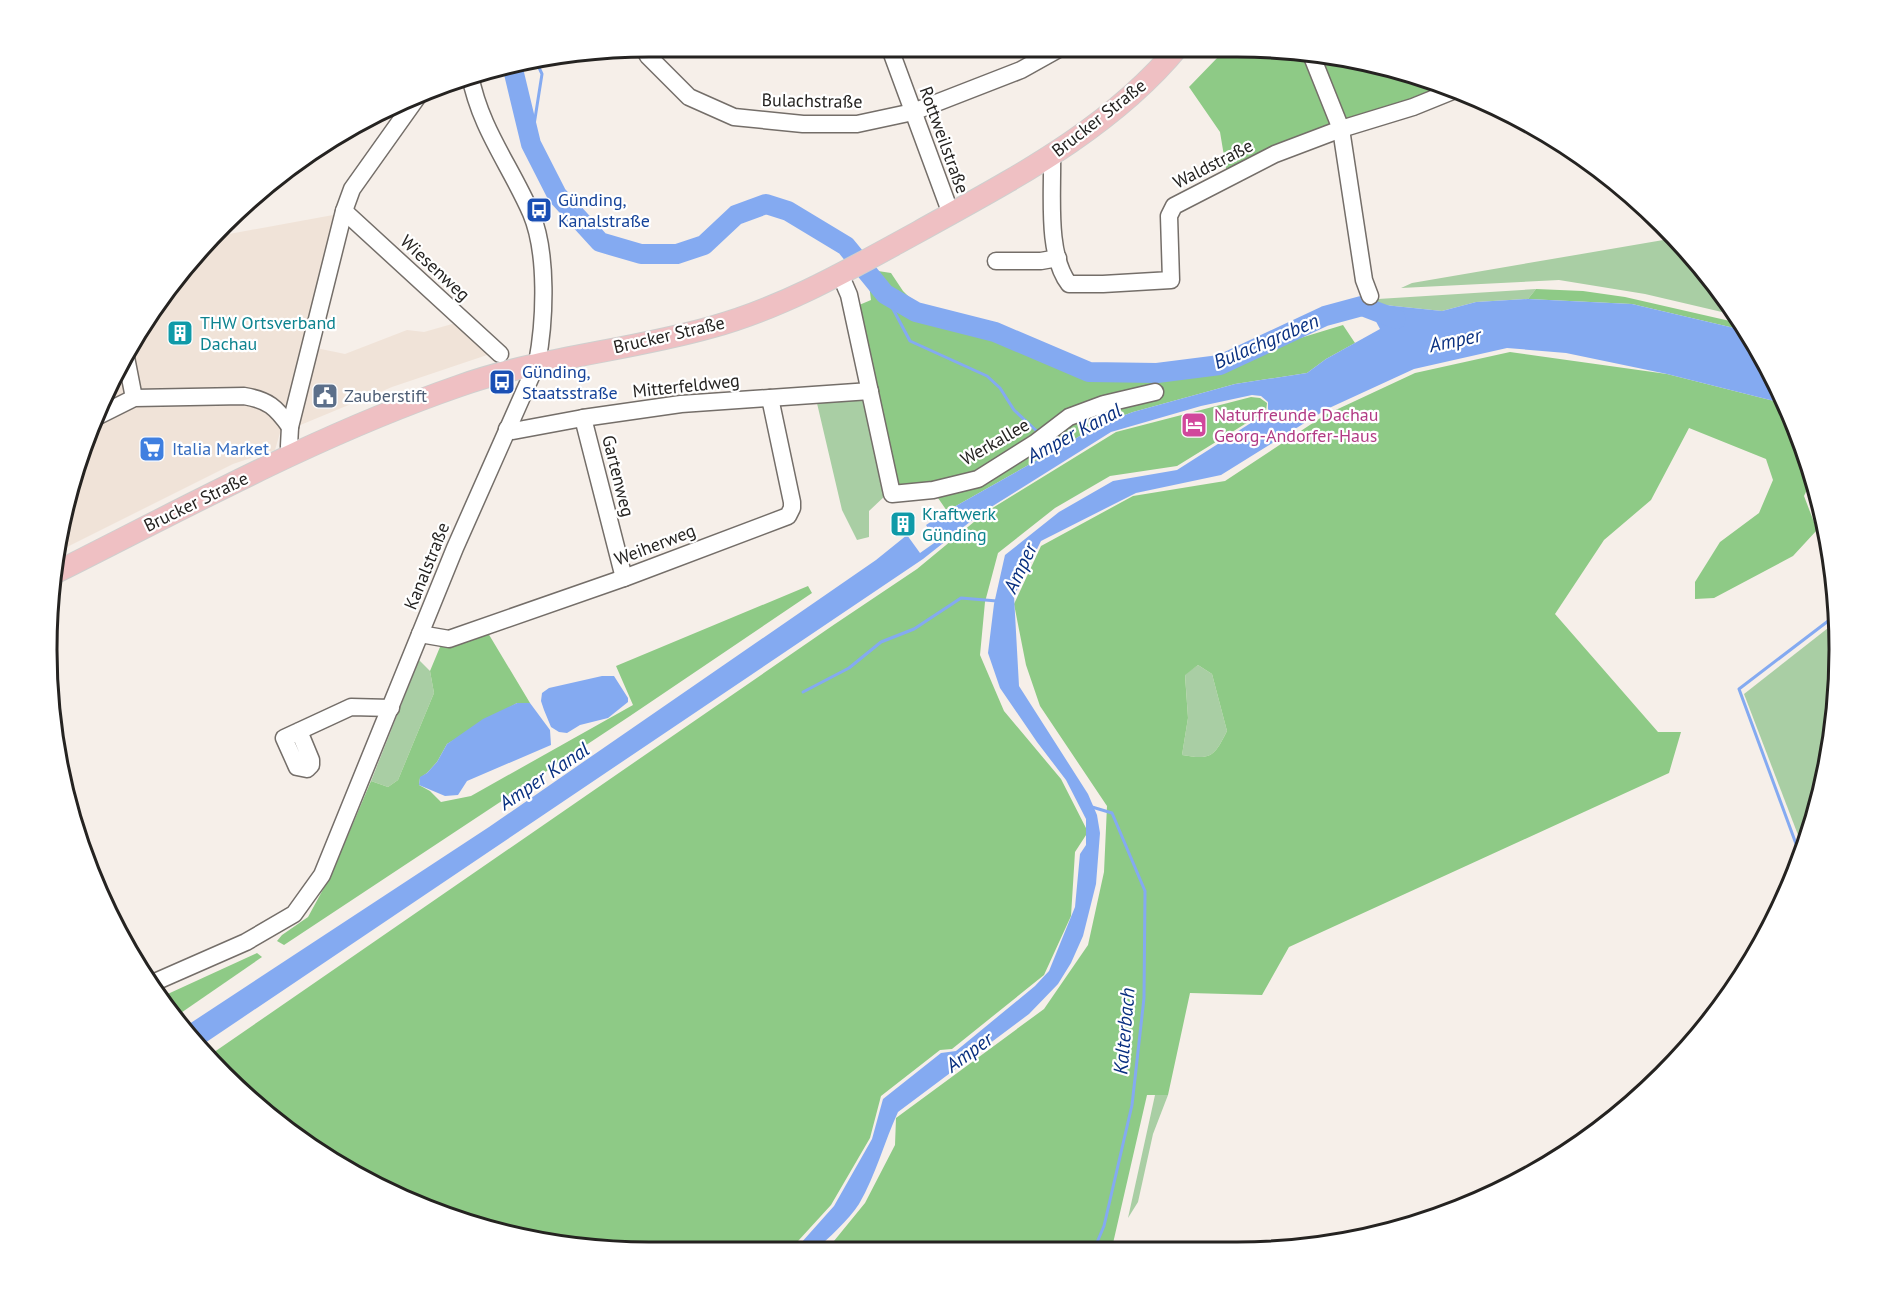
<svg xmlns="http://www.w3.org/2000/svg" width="1886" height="1299" viewBox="0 0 1886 1299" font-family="'PT Sans',sans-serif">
	<rect width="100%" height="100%" fill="#f6efe9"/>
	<g fill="#f0e3d8">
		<path d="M 344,213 L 275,450 L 233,464 L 57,552 L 93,418 L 127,348 L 196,252 L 213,237 Z"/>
		<path d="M 459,322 L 493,353 L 392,387 L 298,426 L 316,348 L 345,354 L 407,330 L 424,332 Z"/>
	</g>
	<g fill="#a9cea4">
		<path d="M 1675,238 L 1739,316 L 1645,294 L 1559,280 L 1401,288 L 1412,283 Z"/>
		<path d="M 1536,289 L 1528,299 L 1476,302 L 1442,311 L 1375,304 L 1378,299 Z"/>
		<path d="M 865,396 L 887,494 L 869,511 L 869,537 L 857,540 L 842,510 L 816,399 Z"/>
		<path d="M 1837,621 L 1839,650 L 1828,767 L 1803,848 L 1744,694 Z"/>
		<path d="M 419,660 L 430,671 L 434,693 L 398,780 L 388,787 L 371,781 Z"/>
		<path d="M 1198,665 L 1212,674 L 1227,731 C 1214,757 1211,760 1182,755 L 1188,718 L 1185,674 Z"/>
		<path d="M 1155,1095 L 1168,1095 L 1153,1134 L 1138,1202 L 1128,1218 Z"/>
	</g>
	<g fill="#8eca86" fill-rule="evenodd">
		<path d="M 1236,46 C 1309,54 1383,57 1450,88 L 1227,174 L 1220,132 L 1189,87 L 1219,56 L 1224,47 Z"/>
		<path d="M 878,271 L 891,273 L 903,291 L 919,307 L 995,323 L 1086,363 L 1199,363 L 1258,351 L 1343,325 L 1355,343 L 1326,359 L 1307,373 L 1235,384 L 1133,412 L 1103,423 L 947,511 L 929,485 L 900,489 L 892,466 L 852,308 L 871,300 L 868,277 Z"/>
		<path d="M 1536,289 L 1583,291 L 1625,297 L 1743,324 L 1747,331 L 1632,304 L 1528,299 Z"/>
		<path d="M 1510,352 L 1667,374 L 1786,404 L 1794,419 L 1812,479 L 1804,496 L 1817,530 L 1793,556 L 1714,598 L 1695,599 L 1695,582 L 1720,542 L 1759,513 L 1773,480 L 1766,459 L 1689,428 L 1651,500 L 1604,540 L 1555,614 L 1658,732 L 1681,732 L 1669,773 L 1289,947 L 1262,995 L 1190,993 L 1168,1095 L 1147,1095 L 1111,1252 L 825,1252 L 865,1203 L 895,1145 L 896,1118 L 1044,1009 L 1088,945 L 1104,872 L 1107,806 L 1040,706 L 1026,665 L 1014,604 L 1041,546 L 1133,496 L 1225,481 L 1325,415 L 1415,373 ZM 1198,665 L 1212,674 L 1227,731 C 1214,757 1211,760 1182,755 L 1188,718 L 1185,675 Z"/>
		<path d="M 1251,397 L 1260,398 L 1267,403 L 1266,411 L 1177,466 L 1110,476 L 1055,508 L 998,553 L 985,602 L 980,655 L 1004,711 L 1061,779 L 1088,832 L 1075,852 L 1071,916 L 1044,975 L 952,1049 L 940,1050 L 881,1096 L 870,1138 L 831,1205 L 788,1252 L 650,1252 L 532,1241 L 418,1206 L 314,1151 L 223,1076 L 207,1057 L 832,626 L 917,569 L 986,512 L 1116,432 Z"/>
		<path d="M 808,586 L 812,593 L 630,716 L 284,945 L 277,941 L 282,935 L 308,917 L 332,873 L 371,781 L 388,787 L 398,780 L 434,693 L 430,671 L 440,647 L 488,633 L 530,703 L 517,703 L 447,744 L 437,762 L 427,773 L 420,778 L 419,785 L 430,791 L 441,802 L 471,796 L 633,705 L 616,666 Z"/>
		<path d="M 257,953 L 262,957 L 175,1017 L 159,998 Z"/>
	</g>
	<g fill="#84aaf1">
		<path d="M 1528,299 L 1632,304 L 1747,331 L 1786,404 L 1667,374 L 1566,353 L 1507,348 L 1414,369 L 1327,409 L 1221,475 L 1136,493 L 1041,541 L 1014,596 L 1019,686 L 1088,794 L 1097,815 L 1100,833 L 1096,884 L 1083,936 L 1071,963 L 1058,984 L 1029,1014 L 898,1112 C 884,1142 876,1175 859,1204 C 849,1220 828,1238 814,1252 L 793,1252 L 834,1206 L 872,1139 L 883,1099 L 941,1053 L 956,1051 L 1035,986 L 1049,971 L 1075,907 L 1080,854 L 1086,845 L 1086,819 L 1066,780 L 1037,742 L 1000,688 L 988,653 L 994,604 L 1005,555 L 1059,512 L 1113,481 L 1177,470 L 1268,412 L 1268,402 L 1261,396 L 1252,395 L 1201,406 L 1111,432 L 980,514 L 923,559 L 199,1047 L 183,1028 L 489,827 L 876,560 L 907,535 L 920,553 L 937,541 L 926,525 L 947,511 L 1103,423 L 1133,412 L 1235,384 L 1307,373 L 1326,359 L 1380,329 L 1371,312 L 1375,304 L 1442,311 L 1476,302 Z"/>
		<path d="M 602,676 L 614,676 L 628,698 L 628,702 L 608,718 L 580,725 L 567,733 L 559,732 L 551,727 L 544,710 L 541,701 L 542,693 L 549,688 Z"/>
		<path d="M 517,703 L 530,703 L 550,730 L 551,745 L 467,781 L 458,795 L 445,796 L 419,785 L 420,777 L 427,773 L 437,762 L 447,744 L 483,719 Z"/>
	</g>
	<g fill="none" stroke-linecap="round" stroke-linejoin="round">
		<g stroke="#84aaf1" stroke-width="3">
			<path d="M 531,144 L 542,74 L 536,61"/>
			<path d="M 885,294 L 910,341 L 987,376 L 1000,388 L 1014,410 L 1040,434"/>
			<path d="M 1047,441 L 1057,451"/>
			<path d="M 803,692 L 849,668 L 881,642 L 914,629 L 961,598 L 997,601"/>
			<path d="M 1092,807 L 1112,813 L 1145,891 L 1144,998 L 1132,1105 L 1104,1226 L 1093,1252"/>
			<path d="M 1800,861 L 1799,852 L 1739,689 L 1836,615"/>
			<path d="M 1009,1252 L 1013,1248"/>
		</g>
		<path stroke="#84aaf1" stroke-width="20" d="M 512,65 L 531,144 L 557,195 L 600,242 L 641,254 L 677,254 L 704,245 L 736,215 L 766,204 L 788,211 L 846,246 L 885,294 L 916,312 L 995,332 L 1089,372 L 1157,373 L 1220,365 L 1325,316 L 1362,306 L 1396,319"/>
		<g stroke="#746e69" stroke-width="19">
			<g id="minor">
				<path d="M 889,46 L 951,214"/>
				<path d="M 643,47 L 648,56 L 689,97 L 734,117 L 803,124 L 857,124 L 913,112 L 1021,70 L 1064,46"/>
				<path d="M 1052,156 C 1053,193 1046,254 1069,284 L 1103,284 L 1171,280 L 1169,216 L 1174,206 L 1275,154 L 1341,129 L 1311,54"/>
				<path d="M 344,211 L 500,354"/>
				<path d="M 996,261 L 1041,261 L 1058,258"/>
				<path d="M 840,274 L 849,295 L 892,494 L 933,490 L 978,479 L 1035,443 L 1069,417 L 1104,404 L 1155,392"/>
				<path d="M 1370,296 L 1364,280 L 1341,129 L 1413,107 L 1455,90"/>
				<path d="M 125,352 L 134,398"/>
				<path d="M 583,418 L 624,578"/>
				<path d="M 92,419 L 134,398 L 244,396 C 268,400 276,407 290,427"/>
				<path d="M 507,429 L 513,431 L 583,418 L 681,404 L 870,391"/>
				<path d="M 292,455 L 289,446 L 290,427 L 344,211 L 352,189 L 421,92"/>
				<path d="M 420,634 L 449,639 L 624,578 L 788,516 L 792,508 L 792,502 L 770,398"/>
				<path d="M 299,731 L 311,760 L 311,765 L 307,769 L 297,767 L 284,738 L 351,707 L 391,708"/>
				<path d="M 148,985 L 246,942 L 294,914 L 322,875 L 455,548 L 537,363 C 545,321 548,253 531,213 C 510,165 480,128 470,75"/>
			</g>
		</g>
		<g stroke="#cfcfce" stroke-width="23">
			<path id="major" d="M 51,575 C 185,508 317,435 459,386 C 541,357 628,351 712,327 C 785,307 852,268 918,232 C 1011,180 1110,130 1179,46"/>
		</g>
		<use href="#minor" stroke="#fff" stroke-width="16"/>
		<use href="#major" stroke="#efc0c3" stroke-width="21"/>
	</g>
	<defs>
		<g id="bus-square" transform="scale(1.35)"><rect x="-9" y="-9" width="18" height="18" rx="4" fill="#1a4fb4" stroke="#fff"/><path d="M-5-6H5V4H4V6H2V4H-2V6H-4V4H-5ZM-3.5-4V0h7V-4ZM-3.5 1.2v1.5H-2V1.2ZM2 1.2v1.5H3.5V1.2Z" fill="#fff"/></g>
		<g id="building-square" transform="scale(1.35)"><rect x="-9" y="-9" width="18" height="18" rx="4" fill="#0f9aa8" stroke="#fff"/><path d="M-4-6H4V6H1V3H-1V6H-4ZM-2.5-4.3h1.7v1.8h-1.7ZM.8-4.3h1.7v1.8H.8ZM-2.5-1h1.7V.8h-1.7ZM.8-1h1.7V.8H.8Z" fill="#fff"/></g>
		<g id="civic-square" transform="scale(1.35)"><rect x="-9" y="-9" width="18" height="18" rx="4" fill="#5c6f8a" stroke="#fff"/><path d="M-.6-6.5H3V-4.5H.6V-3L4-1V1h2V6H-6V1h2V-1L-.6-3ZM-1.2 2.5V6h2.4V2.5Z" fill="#fff"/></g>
		<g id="hotel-square" transform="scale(1.35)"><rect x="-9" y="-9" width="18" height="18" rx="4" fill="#d1479c" stroke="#fff"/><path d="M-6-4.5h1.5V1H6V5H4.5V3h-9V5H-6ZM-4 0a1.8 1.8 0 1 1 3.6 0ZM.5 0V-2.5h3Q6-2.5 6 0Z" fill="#fff"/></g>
		<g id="supermarket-square" transform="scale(1.35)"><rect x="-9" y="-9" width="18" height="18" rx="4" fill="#3f7fe0" stroke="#fff"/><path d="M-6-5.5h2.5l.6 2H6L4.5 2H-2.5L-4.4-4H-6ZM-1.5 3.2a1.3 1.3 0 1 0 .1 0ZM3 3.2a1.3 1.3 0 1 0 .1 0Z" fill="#fff"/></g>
	</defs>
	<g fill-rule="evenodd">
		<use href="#bus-square" x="539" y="210"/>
		<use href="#building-square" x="180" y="333"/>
		<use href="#bus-square" x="502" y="382"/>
		<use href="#civic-square" x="325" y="396"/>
		<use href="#hotel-square" x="1194" y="425"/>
		<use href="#supermarket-square" x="152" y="449"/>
		<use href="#building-square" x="903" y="524"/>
	</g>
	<g text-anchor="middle" stroke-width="4.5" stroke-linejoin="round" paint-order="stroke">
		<g font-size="18" fill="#252321" stroke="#fff">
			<text transform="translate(812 101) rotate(1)" y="6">Bulachstraße</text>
			<text transform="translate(1099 118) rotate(-38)" y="6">Brucker Straße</text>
			<text transform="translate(944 140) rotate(70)" y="6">Rottweilstraße</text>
			<text transform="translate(1213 164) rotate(-27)" y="6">Waldstraße</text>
			<text transform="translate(435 268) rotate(43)" y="6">Wiesenweg</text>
			<text transform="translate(669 335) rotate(-13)" y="6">Brucker Straße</text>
			<text transform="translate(686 386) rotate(-6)" y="6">Mitterfeldweg</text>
			<text transform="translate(995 442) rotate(-30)" y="6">Werkallee</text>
			<text transform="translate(618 476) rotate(76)" y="6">Gartenweg</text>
			<text transform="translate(196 502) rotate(-26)" y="6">Brucker Straße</text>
			<text transform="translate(655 545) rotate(-21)" y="6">Weiherweg</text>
			<text transform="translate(427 566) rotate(-68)" y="6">Kanalstraße</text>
		</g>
		<g font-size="18" fill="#164399" stroke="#fff" text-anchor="start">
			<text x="558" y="206">Günding,<tspan x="558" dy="21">Kanalstraße</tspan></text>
			<text x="522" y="378">Günding,<tspan x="522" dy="21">Staatsstraße</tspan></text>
		</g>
		<g font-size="18" fill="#0d838f" stroke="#fff" text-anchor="start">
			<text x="200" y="329">THW Ortsverband<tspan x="200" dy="21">Dachau</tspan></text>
			<text x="922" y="520">Kraftwerk<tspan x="922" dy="21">Günding</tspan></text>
		</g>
		<g font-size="18" fill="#4e5e75" stroke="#fff" text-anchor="start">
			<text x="344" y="402">Zauberstift</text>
		</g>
		<g font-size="18" fill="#b23c85" stroke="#fff" text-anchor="start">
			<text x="1214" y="421">Naturfreunde Dachau<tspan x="1214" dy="21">Georg-Andorfer-Haus</tspan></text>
		</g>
		<g font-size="18" fill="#366cbe" stroke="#fff" text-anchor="start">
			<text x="172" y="455">Italia Market</text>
		</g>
		<g font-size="20" font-style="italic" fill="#093080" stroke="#fff">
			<text transform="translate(1455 340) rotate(-12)" y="7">Amper</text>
			<text transform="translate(1266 341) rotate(-23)" y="7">Bulachgraben</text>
			<text transform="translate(1074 433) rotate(-28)" y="7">Amper Kanal</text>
			<text transform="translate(1020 568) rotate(-65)" y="7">Amper</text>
			<text transform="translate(544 776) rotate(-34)" y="7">Amper Kanal</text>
			<text transform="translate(1124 1031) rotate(-85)" y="7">Kalterbach</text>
			<text transform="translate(969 1052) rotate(-36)" y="7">Amper</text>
		</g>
	</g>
	<path d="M0 0H1886V1299H0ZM649 57H1237A592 592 0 0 1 1829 649V650A592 592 0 0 1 1237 1242H649A592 592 0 0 1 57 650V649A592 592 0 0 1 649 57Z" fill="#fff" fill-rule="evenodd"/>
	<path fill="none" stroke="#252321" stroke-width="3" d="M649 57H1237A592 592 0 0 1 1829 649V650A592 592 0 0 1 1237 1242H649A592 592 0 0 1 57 650V649A592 592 0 0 1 649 57Z"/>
</svg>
